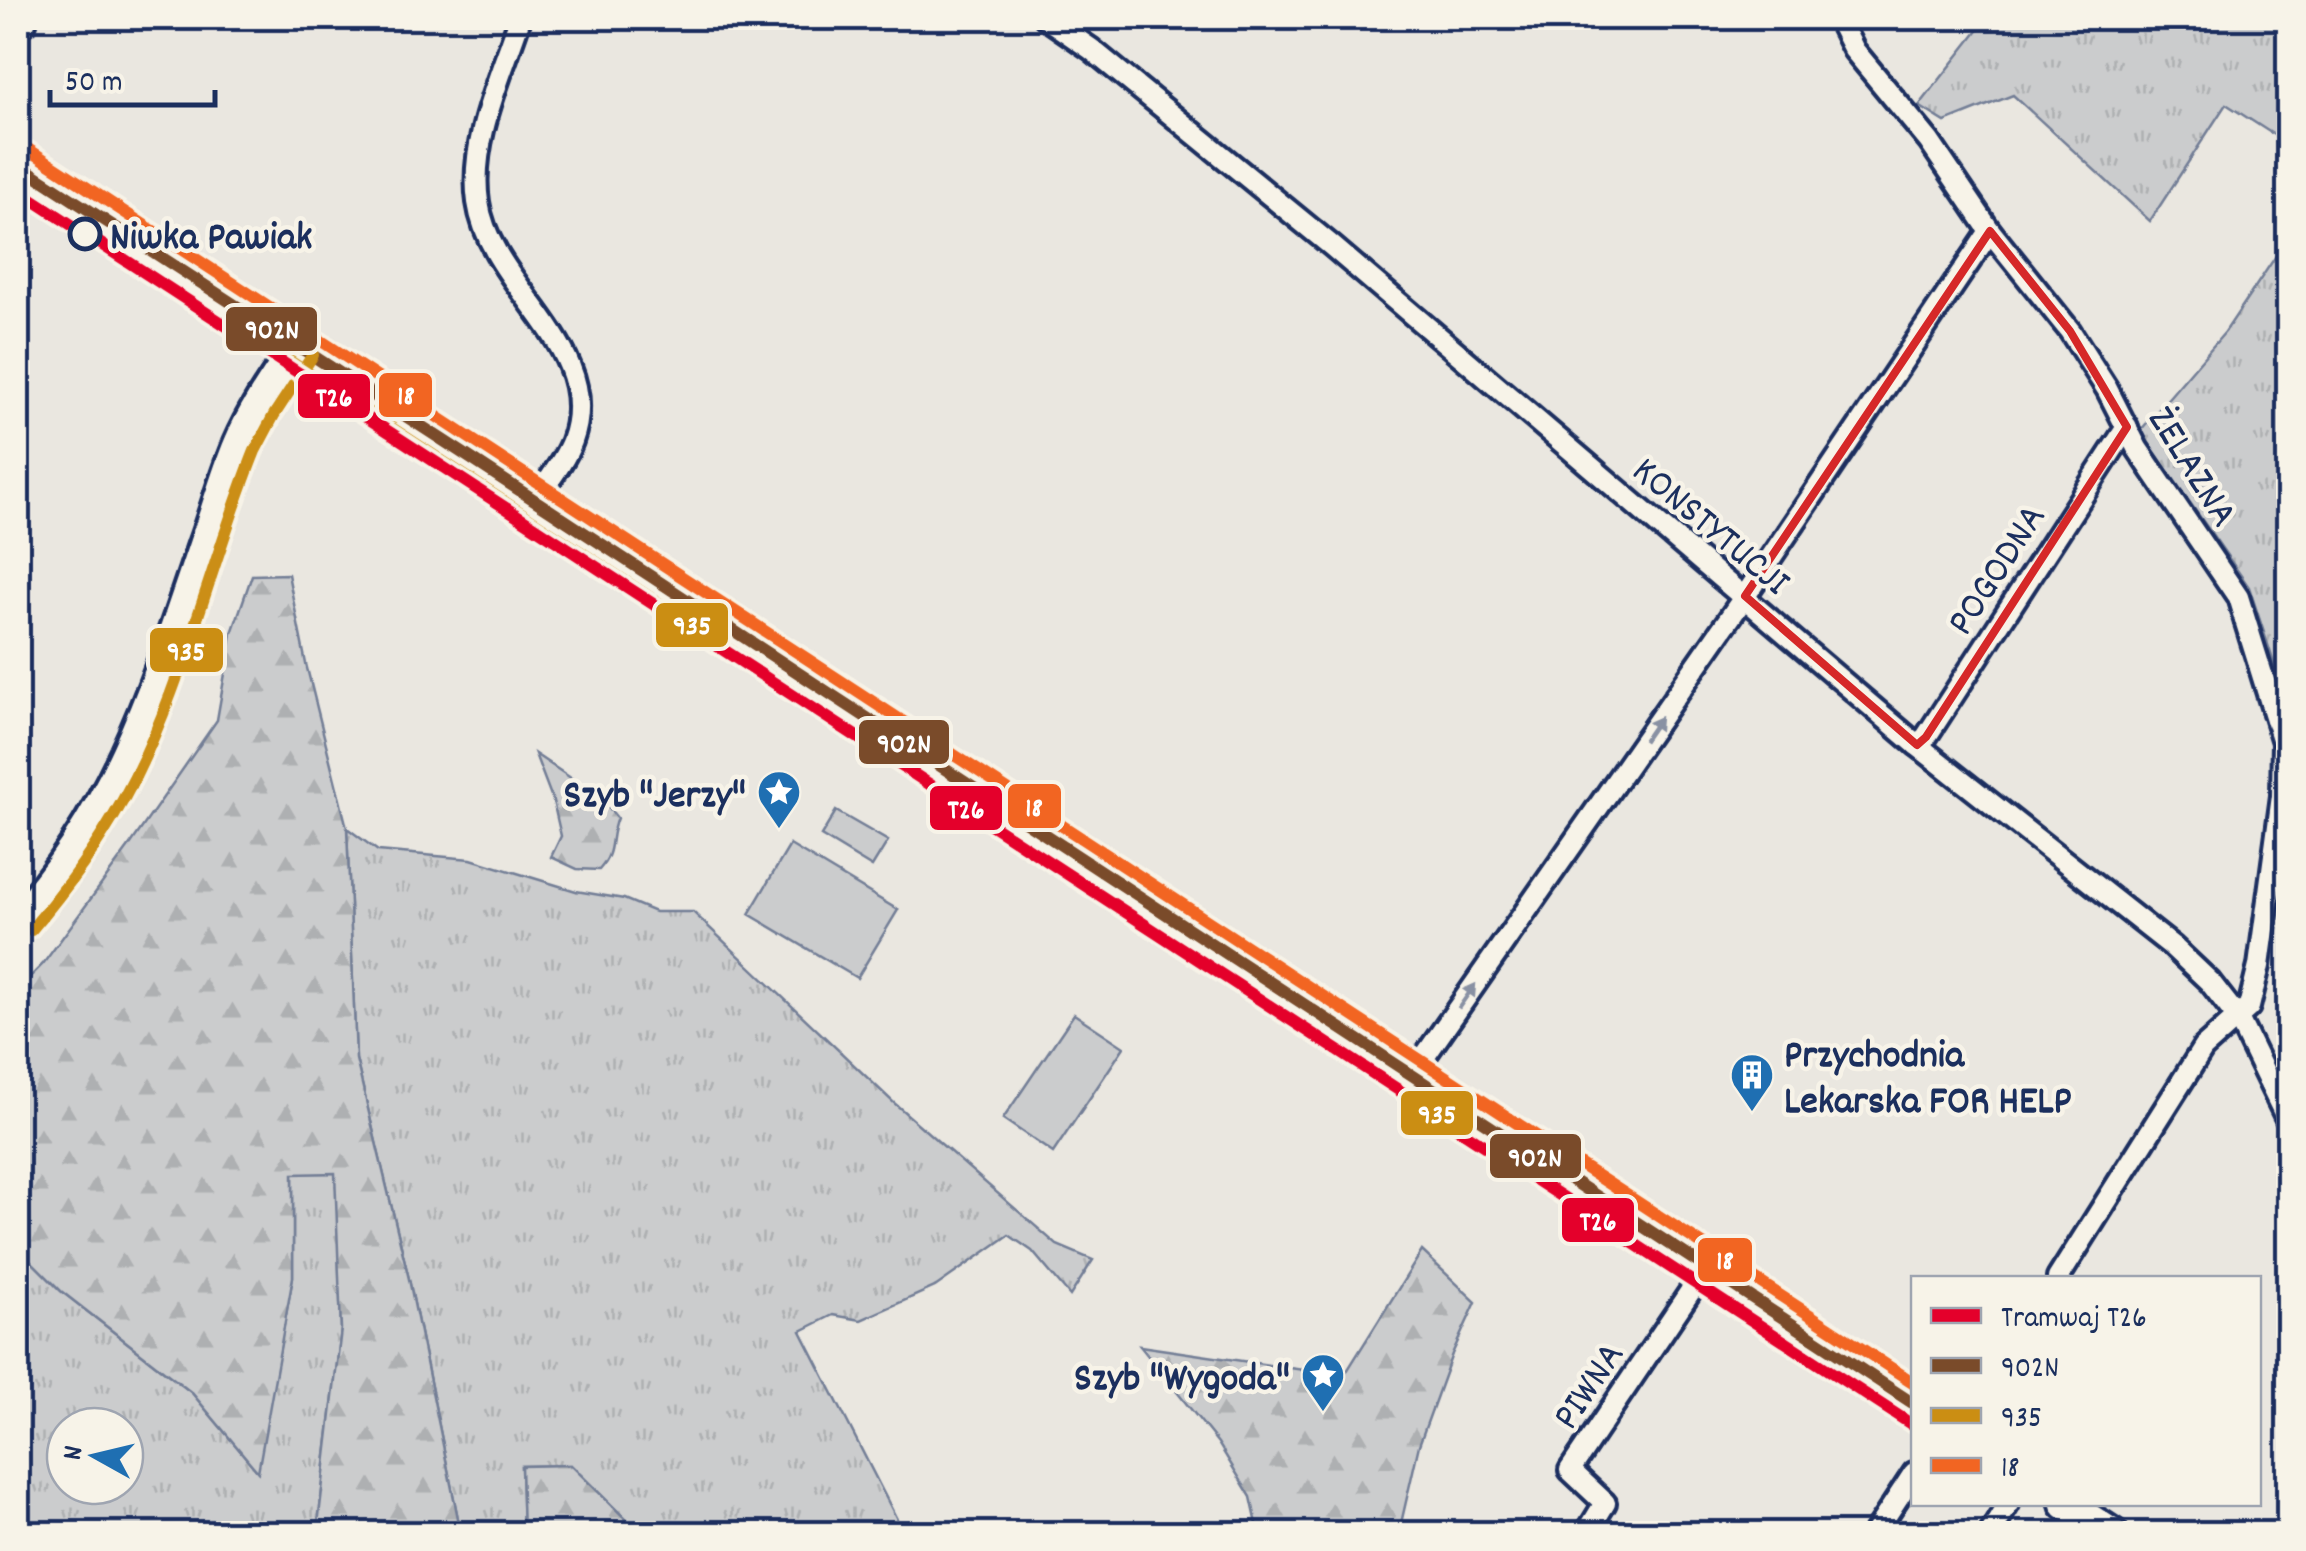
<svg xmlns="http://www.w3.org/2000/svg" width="2306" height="1551" viewBox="0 0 2306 1551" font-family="Dekko,sans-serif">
	<defs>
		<pattern id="grass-tufts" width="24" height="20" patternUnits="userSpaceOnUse" patternTransform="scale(2.5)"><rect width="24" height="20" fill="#cbcccd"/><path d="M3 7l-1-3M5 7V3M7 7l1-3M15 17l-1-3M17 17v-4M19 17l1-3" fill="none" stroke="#aeb0b2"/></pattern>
		<pattern id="forest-firs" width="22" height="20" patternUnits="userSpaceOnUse" patternTransform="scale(2.5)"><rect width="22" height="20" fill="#cbcccd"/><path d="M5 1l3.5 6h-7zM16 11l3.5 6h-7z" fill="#aeb0b2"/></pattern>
	</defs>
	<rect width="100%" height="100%" fill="#eae7e0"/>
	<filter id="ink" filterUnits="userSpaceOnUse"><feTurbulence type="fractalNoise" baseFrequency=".01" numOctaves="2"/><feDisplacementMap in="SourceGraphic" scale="20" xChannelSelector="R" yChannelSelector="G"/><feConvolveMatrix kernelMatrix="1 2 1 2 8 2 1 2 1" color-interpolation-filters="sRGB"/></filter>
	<g filter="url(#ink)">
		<g fill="url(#grass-tufts)" stroke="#737e96" stroke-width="2.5" fill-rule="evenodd">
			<path d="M 1988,18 L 2288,18 L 2288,144 L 2226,104 L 2150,221 L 2013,95 L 1945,122 L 1919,106 Z"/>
			<path d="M 2288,238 L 2288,732 L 2278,675 L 2249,587 L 2140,431 L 2225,332 Z"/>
			<path d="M 347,828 L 378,851 L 471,859 L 576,891 L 624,899 L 655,912 L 693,912 L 893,1102 L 1057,1245 L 1093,1260 L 1070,1296 L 1032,1251 L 1009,1235 L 935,1287 L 861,1320 L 833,1315 L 801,1331 L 904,1533 L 640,1533 L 570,1465 L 521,1466 L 523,1533 L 461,1533 L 409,1279 L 356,1059 Z"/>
			<path d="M 293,1173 L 336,1173 L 341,1329 L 317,1533 L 18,1533 L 18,1248 L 61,1291 L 192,1393 L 257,1471 L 293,1277 ZM 65,1426 L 125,1426 L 125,1486 L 65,1486 Z"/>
		</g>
		<g fill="url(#forest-firs)" stroke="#737e96" stroke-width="2.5">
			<path d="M 288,574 L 306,664 L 347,828 L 356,1059 L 409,1279 L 461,1533 L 317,1533 L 341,1329 L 335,1173 L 293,1174 L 293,1277 L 258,1472 L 192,1393 L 61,1291 L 18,1248 L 18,989 L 43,964 L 128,848 L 217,720 L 232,633 L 252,575 Z"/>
			<path d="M 535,754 L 602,799 L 617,818 C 608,840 616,851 599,870 L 577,869 L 551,857 L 561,836 L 553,801 Z"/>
			<path d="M 1422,1251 L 1476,1302 L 1452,1354 L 1419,1445 L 1399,1532 L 1259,1533 L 1251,1497 L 1218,1443 L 1140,1346 L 1344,1376 Z"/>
			<path d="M 571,1465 L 640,1533 L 523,1533 L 521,1466 Z"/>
		</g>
		<g fill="#cbcccd" stroke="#737e96" stroke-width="2.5">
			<path d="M 836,811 L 888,841 L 872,867 L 821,836 Z"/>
			<path d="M 790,845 L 898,910 L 857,978 L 749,914 Z"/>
			<path d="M 1074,1014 L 1124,1047 L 1053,1153 L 1003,1119 Z"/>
		</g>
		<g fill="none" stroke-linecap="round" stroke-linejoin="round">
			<g stroke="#1b2f5e" stroke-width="28">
				<g id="street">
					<path d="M 18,18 L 25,23"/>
					<path d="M 520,18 C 502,74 469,141 478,202 C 490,289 606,347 572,441 C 564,462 548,481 536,499"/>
					<path d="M 1046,18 L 1091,49 L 1332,246 L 1917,745 L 2172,946 L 2210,982 L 2238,1018 L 2288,1121"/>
					<path d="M 1838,18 L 1854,50 L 1929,141 L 1990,231 L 2070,331 L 2107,389 L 2137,448 L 2238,597 L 2283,742 L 2282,796 L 2259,966 L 2249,1007 L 2203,1048 L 2058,1278"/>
					<path d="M 1917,745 L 1926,737 L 2127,427"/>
					<path d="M 1411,1076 L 1745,596 L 1990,231"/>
					<path d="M 1586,1534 L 1605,1503 L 1570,1470 L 1706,1268"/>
					<path d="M 1874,1534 L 1914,1473"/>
					<path d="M 1990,1534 L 2008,1504"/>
				</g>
			</g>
			<g stroke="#1b2f5e" stroke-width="38">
				<g id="secondary">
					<path d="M 18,164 L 536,499 L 1025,824 L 1914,1404"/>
					<path d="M 18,919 C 118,812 158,681 204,545 C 216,512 225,477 239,444 C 254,409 277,377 298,345"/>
					<path d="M 2066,1504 L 2112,1534"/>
				</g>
			</g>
			<use href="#street" stroke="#f7f3e8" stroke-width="20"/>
			<use href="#secondary" stroke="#f7f3e8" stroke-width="30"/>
			<g stroke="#f7f3e8" stroke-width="20">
				<path id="bus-1" d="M 18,164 C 652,574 1281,991 1914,1404"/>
			</g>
			<g stroke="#f7f3e8" stroke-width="20">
				<g id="bus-2">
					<path d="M 288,360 L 1904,1419"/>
					<path d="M 31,930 C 66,889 97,847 123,800 C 183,690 209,566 255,451 L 274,415 L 313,355"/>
				</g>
			</g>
			<g stroke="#f7f3e8" stroke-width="20">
				<path id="bus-3" d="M 28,149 C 658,557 1284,972 1914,1383"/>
			</g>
			<use href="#bus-1" stroke="#7a4b2a" stroke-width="12"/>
			<use href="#bus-2" stroke="#cb8e13" stroke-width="12"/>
			<use href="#bus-3" stroke="#f26522" stroke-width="12"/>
			<g stroke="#f7f3e8" stroke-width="20">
				<path id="tram-1" d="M 18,190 L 1914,1426"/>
			</g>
			<use href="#tram-1" stroke="#e4002b" stroke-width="12"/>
		</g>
		<defs><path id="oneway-solid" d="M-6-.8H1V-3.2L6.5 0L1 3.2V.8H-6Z" transform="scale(2.5)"/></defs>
		<g fill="#8991a3">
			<use href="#oneway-solid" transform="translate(1652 729) rotate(-55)"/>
			<use href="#oneway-solid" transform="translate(1467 996) rotate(-55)"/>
		</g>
	</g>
	<path fill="none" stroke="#d62828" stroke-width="8" stroke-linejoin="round" d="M 1990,231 L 2070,331 L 2127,427 L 1926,737 L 1917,745 L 1745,596 Z"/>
	<defs>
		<g id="sight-pin" transform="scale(2.25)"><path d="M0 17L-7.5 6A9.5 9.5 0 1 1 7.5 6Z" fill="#1f6fb2" stroke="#f7f3e8"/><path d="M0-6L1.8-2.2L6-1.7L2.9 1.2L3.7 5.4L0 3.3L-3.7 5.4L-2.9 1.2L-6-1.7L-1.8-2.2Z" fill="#fff"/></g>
		<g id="building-pin" transform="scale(2.25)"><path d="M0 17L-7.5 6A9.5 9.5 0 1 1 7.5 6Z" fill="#1f6fb2" stroke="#f7f3e8"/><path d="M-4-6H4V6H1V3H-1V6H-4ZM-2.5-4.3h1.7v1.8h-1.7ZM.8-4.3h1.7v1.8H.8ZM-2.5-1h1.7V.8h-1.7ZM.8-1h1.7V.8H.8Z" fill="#fff"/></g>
	</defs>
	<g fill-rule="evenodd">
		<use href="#sight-pin" x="779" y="792"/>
		<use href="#building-pin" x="1752" y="1075"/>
		<use href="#sight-pin" x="1323" y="1375"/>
	</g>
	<circle fill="#f7f3e8" stroke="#1b2f5e" stroke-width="5" cx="85" cy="234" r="15"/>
	<g text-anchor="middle" stroke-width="9" stroke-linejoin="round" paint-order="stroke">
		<g font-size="40" font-weight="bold" fill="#1b2f5e" stroke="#f7f3e8" text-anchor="start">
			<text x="110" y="248">Niwka Pawiak</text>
		</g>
		<g font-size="40" fill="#1b2f5e" stroke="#f7f3e8">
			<text transform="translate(2195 465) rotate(58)" y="14">ŻELAZNA</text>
			<text transform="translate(1713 524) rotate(40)" y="14">KONSTYTUCJI</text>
			<text transform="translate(1994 568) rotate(-57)" y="14">POGODNA</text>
			<text transform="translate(1586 1384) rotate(-56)" y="14">PIWNA</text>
		</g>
		<g font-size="40" font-weight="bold" fill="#1b2f5e" stroke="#f7f3e8" text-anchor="end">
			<text x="746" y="806">Szyb "Jerzy"</text>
			<text x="1784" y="1066" text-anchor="start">Przychodnia<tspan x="1784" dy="46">Lekarska FOR HELP</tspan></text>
			<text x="1290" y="1389">Szyb "Wygoda"</text>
		</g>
	</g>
	<g stroke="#f7f3e8" stroke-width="4">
		<rect x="224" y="305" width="95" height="48" rx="10" fill="#7a4b2a"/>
		<rect x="377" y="371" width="57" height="48" rx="10" fill="#f26522"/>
		<rect x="296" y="372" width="76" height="48" rx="10" fill="#e4002b"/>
		<rect x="654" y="601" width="76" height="48" rx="10" fill="#cb8e13"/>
		<rect x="148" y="626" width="77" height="48" rx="10" fill="#cb8e13"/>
		<rect x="857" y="718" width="94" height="48" rx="10" fill="#7a4b2a"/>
		<rect x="1006" y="782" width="57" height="48" rx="10" fill="#f26522"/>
		<rect x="928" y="784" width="76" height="48" rx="10" fill="#e4002b"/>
		<rect x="1399" y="1089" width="76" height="48" rx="10" fill="#cb8e13"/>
		<rect x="1488" y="1132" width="95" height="48" rx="10" fill="#7a4b2a"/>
		<rect x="1560" y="1196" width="76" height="48" rx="10" fill="#e4002b"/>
		<rect x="1696" y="1236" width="58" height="48" rx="10" fill="#f26522"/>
	</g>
	<g font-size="28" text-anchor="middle" font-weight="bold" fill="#fff">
		<text x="272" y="338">902N</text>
		<text x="406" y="404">18</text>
		<text x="334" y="406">T26</text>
		<text x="692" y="634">935</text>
		<text x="186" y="660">935</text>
		<text x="904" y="752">902N</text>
		<text x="1034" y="816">18</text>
		<text x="966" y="818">T26</text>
		<text x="1437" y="1123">935</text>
		<text x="1535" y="1166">902N</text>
		<text x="1598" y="1230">T26</text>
		<text x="1725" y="1269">18</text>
	</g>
	<rect width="2306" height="1551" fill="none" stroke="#f7f3e8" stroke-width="60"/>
	<rect x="30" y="30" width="2246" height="1491" fill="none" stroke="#1b2f5e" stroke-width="4" filter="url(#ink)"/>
	<rect x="1911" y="1276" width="350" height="230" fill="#f7f3e8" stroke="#9fa5b1" stroke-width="2.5"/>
	<rect x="1931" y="1308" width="50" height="15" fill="#e4002b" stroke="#9fa5b1" stroke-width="2.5"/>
	<text x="2001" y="1326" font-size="30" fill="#1b2f5e">Tramwaj T26</text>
	<rect x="1931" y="1358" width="50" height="15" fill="#7a4b2a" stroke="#9fa5b1" stroke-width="2.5"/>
	<text x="2001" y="1376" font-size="30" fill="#1b2f5e">902N</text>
	<rect x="1931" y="1408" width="50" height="15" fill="#cb8e13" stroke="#9fa5b1" stroke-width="2.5"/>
	<text x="2001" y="1426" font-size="30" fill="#1b2f5e">935</text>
	<rect x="1931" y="1458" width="50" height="15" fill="#f26522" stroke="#9fa5b1" stroke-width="2.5"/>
	<text x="2001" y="1476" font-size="30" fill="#1b2f5e">18</text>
	<g transform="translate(95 1456) rotate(278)"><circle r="48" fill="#f7f3e8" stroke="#9fa5b1" stroke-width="2.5"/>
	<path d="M0-8L18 38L0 25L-18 38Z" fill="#1f6fb2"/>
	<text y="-15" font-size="28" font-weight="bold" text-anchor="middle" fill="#1b2f5e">N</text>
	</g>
	<path d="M50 90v15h165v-15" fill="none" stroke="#1b2f5e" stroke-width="5"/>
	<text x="65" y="90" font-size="30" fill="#1b2f5e" stroke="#f7f3e8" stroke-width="8" paint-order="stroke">50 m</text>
</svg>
